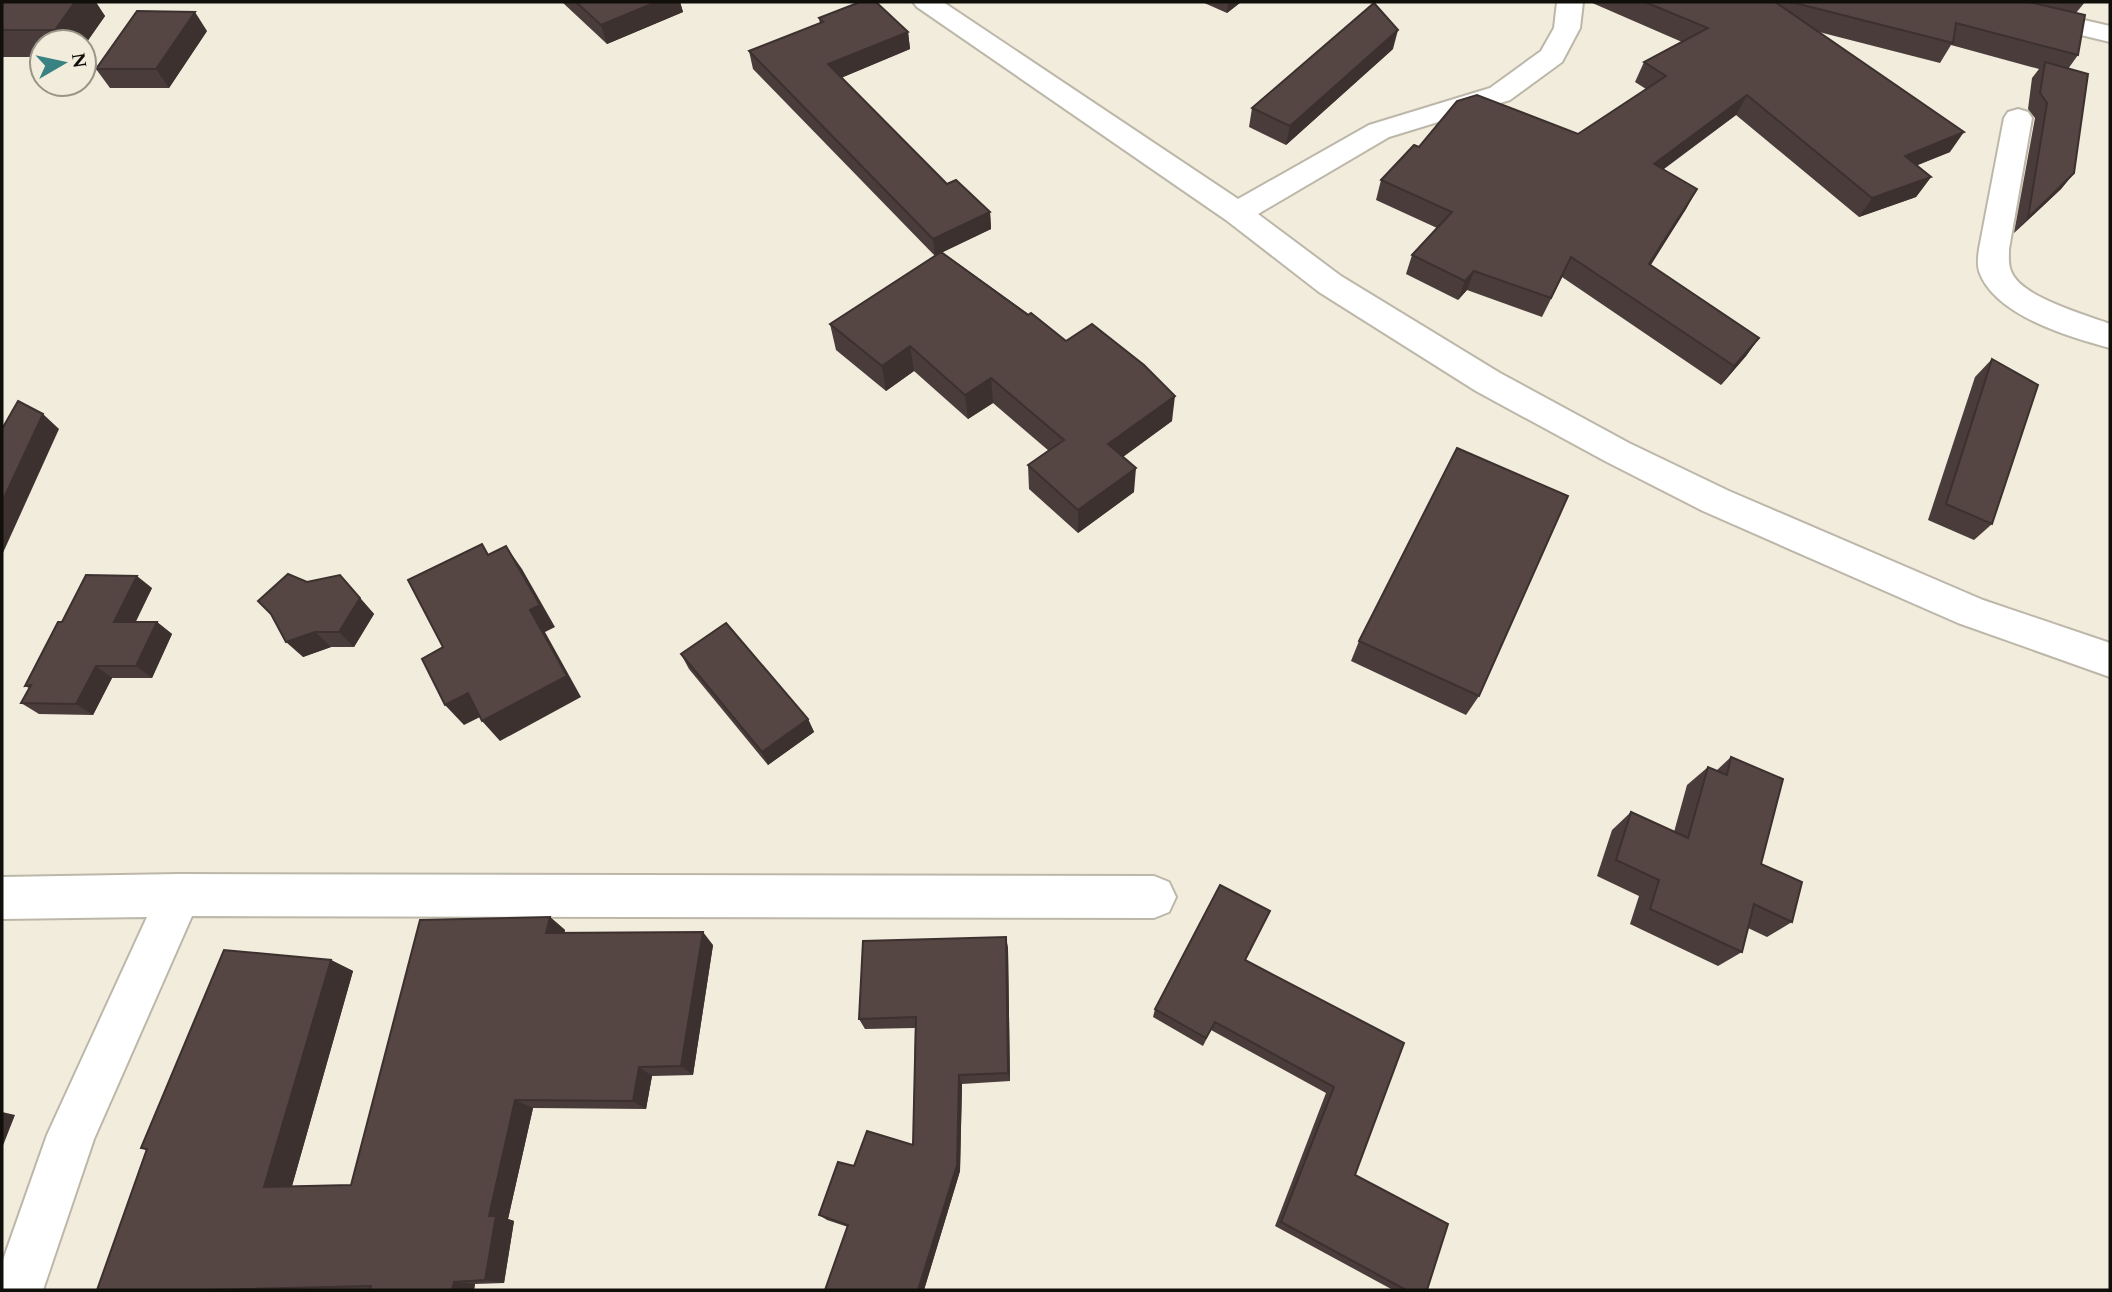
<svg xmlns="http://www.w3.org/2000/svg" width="2112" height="1292" viewBox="0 0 2112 1292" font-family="Spectral,serif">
	<rect width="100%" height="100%" fill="#f1ecdc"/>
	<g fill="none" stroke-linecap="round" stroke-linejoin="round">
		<g stroke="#bcb7a8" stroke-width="4">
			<g id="minor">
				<path d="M 913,2 L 943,2 L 1238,199 L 1369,125 L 1490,88 L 1541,51 L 1554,28 L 1557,2 L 1583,2 L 1580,28 L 1562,62 L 1510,100 L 1389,137 L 1258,214 L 1341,276 L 1500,373 L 1629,443 L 1729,491 L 1983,600 L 2110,643 L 2110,677 L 1958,623 L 1703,511 L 1605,461 L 1476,391 L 1319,292 L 1226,220 L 917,7 Z"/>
				<path d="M 1960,2 L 2005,2 L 2110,26 L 2110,42 L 1964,7 Z"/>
				<path d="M 2018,109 L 2028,112 L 2032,118 L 2009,249 C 2009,256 2008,264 2011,271 C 2020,297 2086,315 2110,324 L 2110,348 C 2069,337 1994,315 1979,271 C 1977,264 1978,256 1979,249 L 2004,118 L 2008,112 Z"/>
				<path d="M 179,874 L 1154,876 L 1169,882 L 1176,897 L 1169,912 L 1154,918 L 192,916 L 94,1139 L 43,1290 L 2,1290 L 2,1263 L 47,1135 L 147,917 L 2,919 L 2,877 Z"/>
			</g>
		</g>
		<use href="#minor" fill="#fff" fill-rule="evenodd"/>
	</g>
	<g fill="#4a3c3a">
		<path d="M 2,2 L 95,3 L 105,16 L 84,46 L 84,42 L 42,42 L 42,57 L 2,57 Z"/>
		<path d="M 562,2 L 680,2 L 683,12 L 607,44 Z"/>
		<path d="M 1202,2 L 1241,2 L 1227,13 Z"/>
		<path d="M 1590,2 L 2085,2 L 2076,13 L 2078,55 L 2068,69 L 2074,173 L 2061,189 L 2014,233 L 2035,118 L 2028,109 L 2032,78 L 2039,69 L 1951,45 L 1940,63 L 1819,32 L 1950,152 L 1917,165 L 1931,177 L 1916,197 L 1859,217 L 1736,115 L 1663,169 L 1697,189 L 1686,209 L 1650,265 L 1759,338 L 1746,356 L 1721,385 L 1562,277 L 1542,317 L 1467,290 L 1458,300 L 1406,274 L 1412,255 L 1437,228 L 1376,200 L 1381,180 L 1419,147 L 1578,134 L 1646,89 L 1635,82 L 1644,62 L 1682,42 Z"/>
		<path d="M 819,18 L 908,32 L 910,49 L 841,78 L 947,184 L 990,212 L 991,229 L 942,252 L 1066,341 L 1172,421 L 1123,457 L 1134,492 L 1078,533 L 1029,489 L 1028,465 L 1049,451 L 993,403 L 968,419 L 914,371 L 886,391 L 836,350 L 830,324 L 935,256 L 753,69 L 749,51 L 820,24 Z"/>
		<path d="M 207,31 L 169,88 L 110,88 L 96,69 Z"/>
		<path d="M 1393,49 L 1286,145 L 1249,127 L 1252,108 Z"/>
		<path d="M 1992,359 L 1992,524 L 1974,540 L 1928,520 L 1975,377 Z"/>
		<path d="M 340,575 L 374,614 L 354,647 L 331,647 L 303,657 L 307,582 Z"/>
		<path d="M 152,588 L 135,622 L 157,622 L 172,634 L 152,678 L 112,678 L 93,715 L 39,714 L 21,703 L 29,688 L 25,686 L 62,622 Z"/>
		<path d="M 1359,641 L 1479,696 L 1466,715 L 1351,661 Z"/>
		<path d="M 681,654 L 808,719 L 814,732 L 768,765 L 689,669 Z"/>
		<path d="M 1731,757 L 1761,864 L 1792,922 L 1767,937 L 1748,928 L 1742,952 L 1718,966 L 1630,924 L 1639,896 L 1597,876 L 1612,830 L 1631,812 L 1674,832 L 1687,785 L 1708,767 L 1716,771 Z"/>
		<path d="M 550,917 L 565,930 L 564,933 L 713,945 L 693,1075 L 652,1076 L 646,1109 L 533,1108 L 508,1219 L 514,1221 L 504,1283 L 475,1284 L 474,1290 L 370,1290 L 370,1289 L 321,1290 L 97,1290 L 146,1150 L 141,1148 L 331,960 L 353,971 L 292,1186 L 351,1185 Z"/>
		<path d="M 1006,937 L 1008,949 L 1010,1081 L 962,1084 L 960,1171 L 924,1290 L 825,1290 L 848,1227 L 827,1220 L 819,1215 L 854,1166 L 913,1145 L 915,1028 L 865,1029 L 859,1019 Z"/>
		<path d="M 1245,960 L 1404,1043 L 1355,1175 L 1427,1290 L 1393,1290 L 1275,1226 L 1326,1093 L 1211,1030 L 1203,1046 L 1153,1017 L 1155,1009 Z"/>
	</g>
	<g fill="#3c312f">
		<path d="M 75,2 L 96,2 L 105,16 L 84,46 L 84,42 L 64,42 L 55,30 Z"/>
		<path d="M 656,2 L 680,2 L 683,12 L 607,44 L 601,25 Z"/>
		<path d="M 1228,2 L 1241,2 L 1227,13 Z"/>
		<path d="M 195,12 L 207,31 L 169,88 L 156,69 Z"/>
		<path d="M 1398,30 L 1393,49 L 1286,145 L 1290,126 Z"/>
		<path d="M 908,32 L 910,49 L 831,82 L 828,64 Z"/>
		<path d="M 1747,95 L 1736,115 L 1644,184 L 1654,164 Z"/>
		<path d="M 1964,132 L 1950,152 L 1891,176 L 1905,156 Z"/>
		<path d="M 2074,173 L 2061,189 L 2014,233 L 2028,218 Z"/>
		<path d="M 1931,177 L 1916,197 L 1859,217 L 1872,198 Z"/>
		<path d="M 1697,189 L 1686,209 L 1639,284 L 1649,264 Z"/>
		<path d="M 990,212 L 991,229 L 935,256 L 933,239 Z"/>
		<path d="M 1474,271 L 1467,290 L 1458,300 L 1465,281 Z"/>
		<path d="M 1759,338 L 1746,356 L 1721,385 L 1734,366 Z"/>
		<path d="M 910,346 L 914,371 L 886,391 L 882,366 Z"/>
		<path d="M 991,378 L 993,403 L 968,419 L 965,395 Z"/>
		<path d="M 1175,396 L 1172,421 L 1106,469 L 1108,444 Z"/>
		<path d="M 43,414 L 59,429 L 2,555 L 2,502 Z"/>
		<path d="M 1136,468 L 1134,492 L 1078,533 L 1078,510 Z"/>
		<path d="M 506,546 L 522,569 L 555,627 L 545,632 L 581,697 L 500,741 L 482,721 L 530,610 Z"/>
		<path d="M 340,575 L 374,614 L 354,647 L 339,632 Z"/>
		<path d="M 137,576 L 152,588 L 130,634 L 114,622 Z"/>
		<path d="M 157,622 L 172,634 L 152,678 L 136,666 Z"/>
		<path d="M 315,632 L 331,647 L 303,657 L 286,642 Z"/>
		<path d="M 96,666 L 112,678 L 93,715 L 76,704 Z"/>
		<path d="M 468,693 L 486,714 L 464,725 L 445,705 Z"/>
		<path d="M 808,719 L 814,732 L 768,765 L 762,752 Z"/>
		<path d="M 550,917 L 565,930 L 562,945 L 546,933 Z"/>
		<path d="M 703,932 L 713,945 L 693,1075 L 681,1066 Z"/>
		<path d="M 1006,937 L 1008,949 L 1010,1081 L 1008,1073 Z"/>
		<path d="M 331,960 L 353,971 L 290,1193 L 264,1187 Z"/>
		<path d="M 639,1067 L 652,1076 L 646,1109 L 633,1101 Z"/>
		<path d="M 959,1075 L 962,1084 L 960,1171 L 924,1290 L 918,1290 Z"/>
		<path d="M 515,1100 L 533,1108 L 508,1219 L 514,1221 L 504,1283 L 485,1280 L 489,1216 Z"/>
		<path d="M 2,1112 L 15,1115 L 2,1148 Z"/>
		<path d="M 454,1282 L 475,1284 L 474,1290 L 452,1290 Z"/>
	</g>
	<g fill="#564643" stroke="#3c312f" stroke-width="2">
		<path d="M 2,2 L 75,2 L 55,30 L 2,30 Z"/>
		<path d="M 576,2 L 656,2 L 601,25 Z"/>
		<path d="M 860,2 L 876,2 L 908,32 L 828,64 L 947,184 L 956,180 L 990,212 L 933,239 L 749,51 L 823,22 L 819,18 Z"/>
		<path d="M 1645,2 L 1775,2 L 1964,132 L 1905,156 L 1931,177 L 1872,198 L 1747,95 L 1654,164 L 1697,189 L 1649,264 L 1759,338 L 1734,366 L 1571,257 L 1551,298 L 1474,271 L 1465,281 L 1412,255 L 1452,212 L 1381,180 L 1414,145 L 1419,147 L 1457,101 L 1477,95 L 1578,134 L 1666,76 L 1644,62 L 1708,28 Z"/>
		<path d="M 1791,2 L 2029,2 L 2085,15 L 2078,55 L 1956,23 L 1953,43 Z"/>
		<path d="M 1374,3 L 1398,30 L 1290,126 L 1252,108 Z"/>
		<path d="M 137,11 L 195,12 L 156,69 L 96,69 Z"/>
		<path d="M 2045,62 L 2088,74 L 2074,173 L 2028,218 L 2047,103 L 2040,93 Z"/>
		<path d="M 941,252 L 1028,315 L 1031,313 L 1066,341 L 1092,324 L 1144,365 L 1175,396 L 1108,444 L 1136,468 L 1078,510 L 1028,465 L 1064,440 L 991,378 L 965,395 L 910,346 L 882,366 L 830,324 Z"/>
		<path d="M 1992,359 L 2038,385 L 1992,524 L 1946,504 Z"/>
		<path d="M 18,401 L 43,414 L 2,502 L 2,429 Z"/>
		<path d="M 1457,448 L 1568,496 L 1479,696 L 1359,641 Z"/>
		<path d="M 482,544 L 488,555 L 506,546 L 540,605 L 530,610 L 567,676 L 482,721 L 468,693 L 445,705 L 422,659 L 443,647 L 408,580 Z"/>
		<path d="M 288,574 L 307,582 L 340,575 L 360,598 L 339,632 L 315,632 L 286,642 L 271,614 L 258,601 Z"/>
		<path d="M 86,575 L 137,576 L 114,622 L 157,622 L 136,666 L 96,666 L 76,704 L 21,703 L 31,685 L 25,686 L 58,622 L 62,622 Z"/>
		<path d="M 726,623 L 808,719 L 762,752 L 681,654 Z"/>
		<path d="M 1731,757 L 1783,779 L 1761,864 L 1802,882 L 1792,922 L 1754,904 L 1742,952 L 1650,909 L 1659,880 L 1616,860 L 1631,812 L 1688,838 L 1708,767 L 1727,775 Z"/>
		<path d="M 1220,885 L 1270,911 L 1245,960 L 1404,1043 L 1355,1175 L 1448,1224 L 1427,1290 L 1406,1290 L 1281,1222 L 1334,1087 L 1215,1022 L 1206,1038 L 1155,1009 Z"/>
		<path d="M 550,917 L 546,933 L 703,932 L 681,1066 L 639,1067 L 633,1101 L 515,1100 L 489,1216 L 496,1216 L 485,1280 L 454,1282 L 452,1290 L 370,1290 L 371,1286 L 208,1290 L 97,1290 L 147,1149 L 141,1148 L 224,950 L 331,960 L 264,1187 L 351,1185 L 420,920 Z"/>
		<path d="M 1006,937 L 1008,1073 L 959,1075 L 957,1165 L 918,1290 L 825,1290 L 848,1225 L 819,1215 L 838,1162 L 854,1166 L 867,1131 L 913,1145 L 916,1017 L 859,1019 L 863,941 Z"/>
	</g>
	<rect width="2112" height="1292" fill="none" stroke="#110f09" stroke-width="7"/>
	<g transform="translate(63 63) rotate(81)"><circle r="33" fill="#f1ecdc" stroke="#979488" stroke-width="2"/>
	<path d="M0-5L12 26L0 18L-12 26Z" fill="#398283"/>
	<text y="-10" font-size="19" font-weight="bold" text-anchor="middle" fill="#110f09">N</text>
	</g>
</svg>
